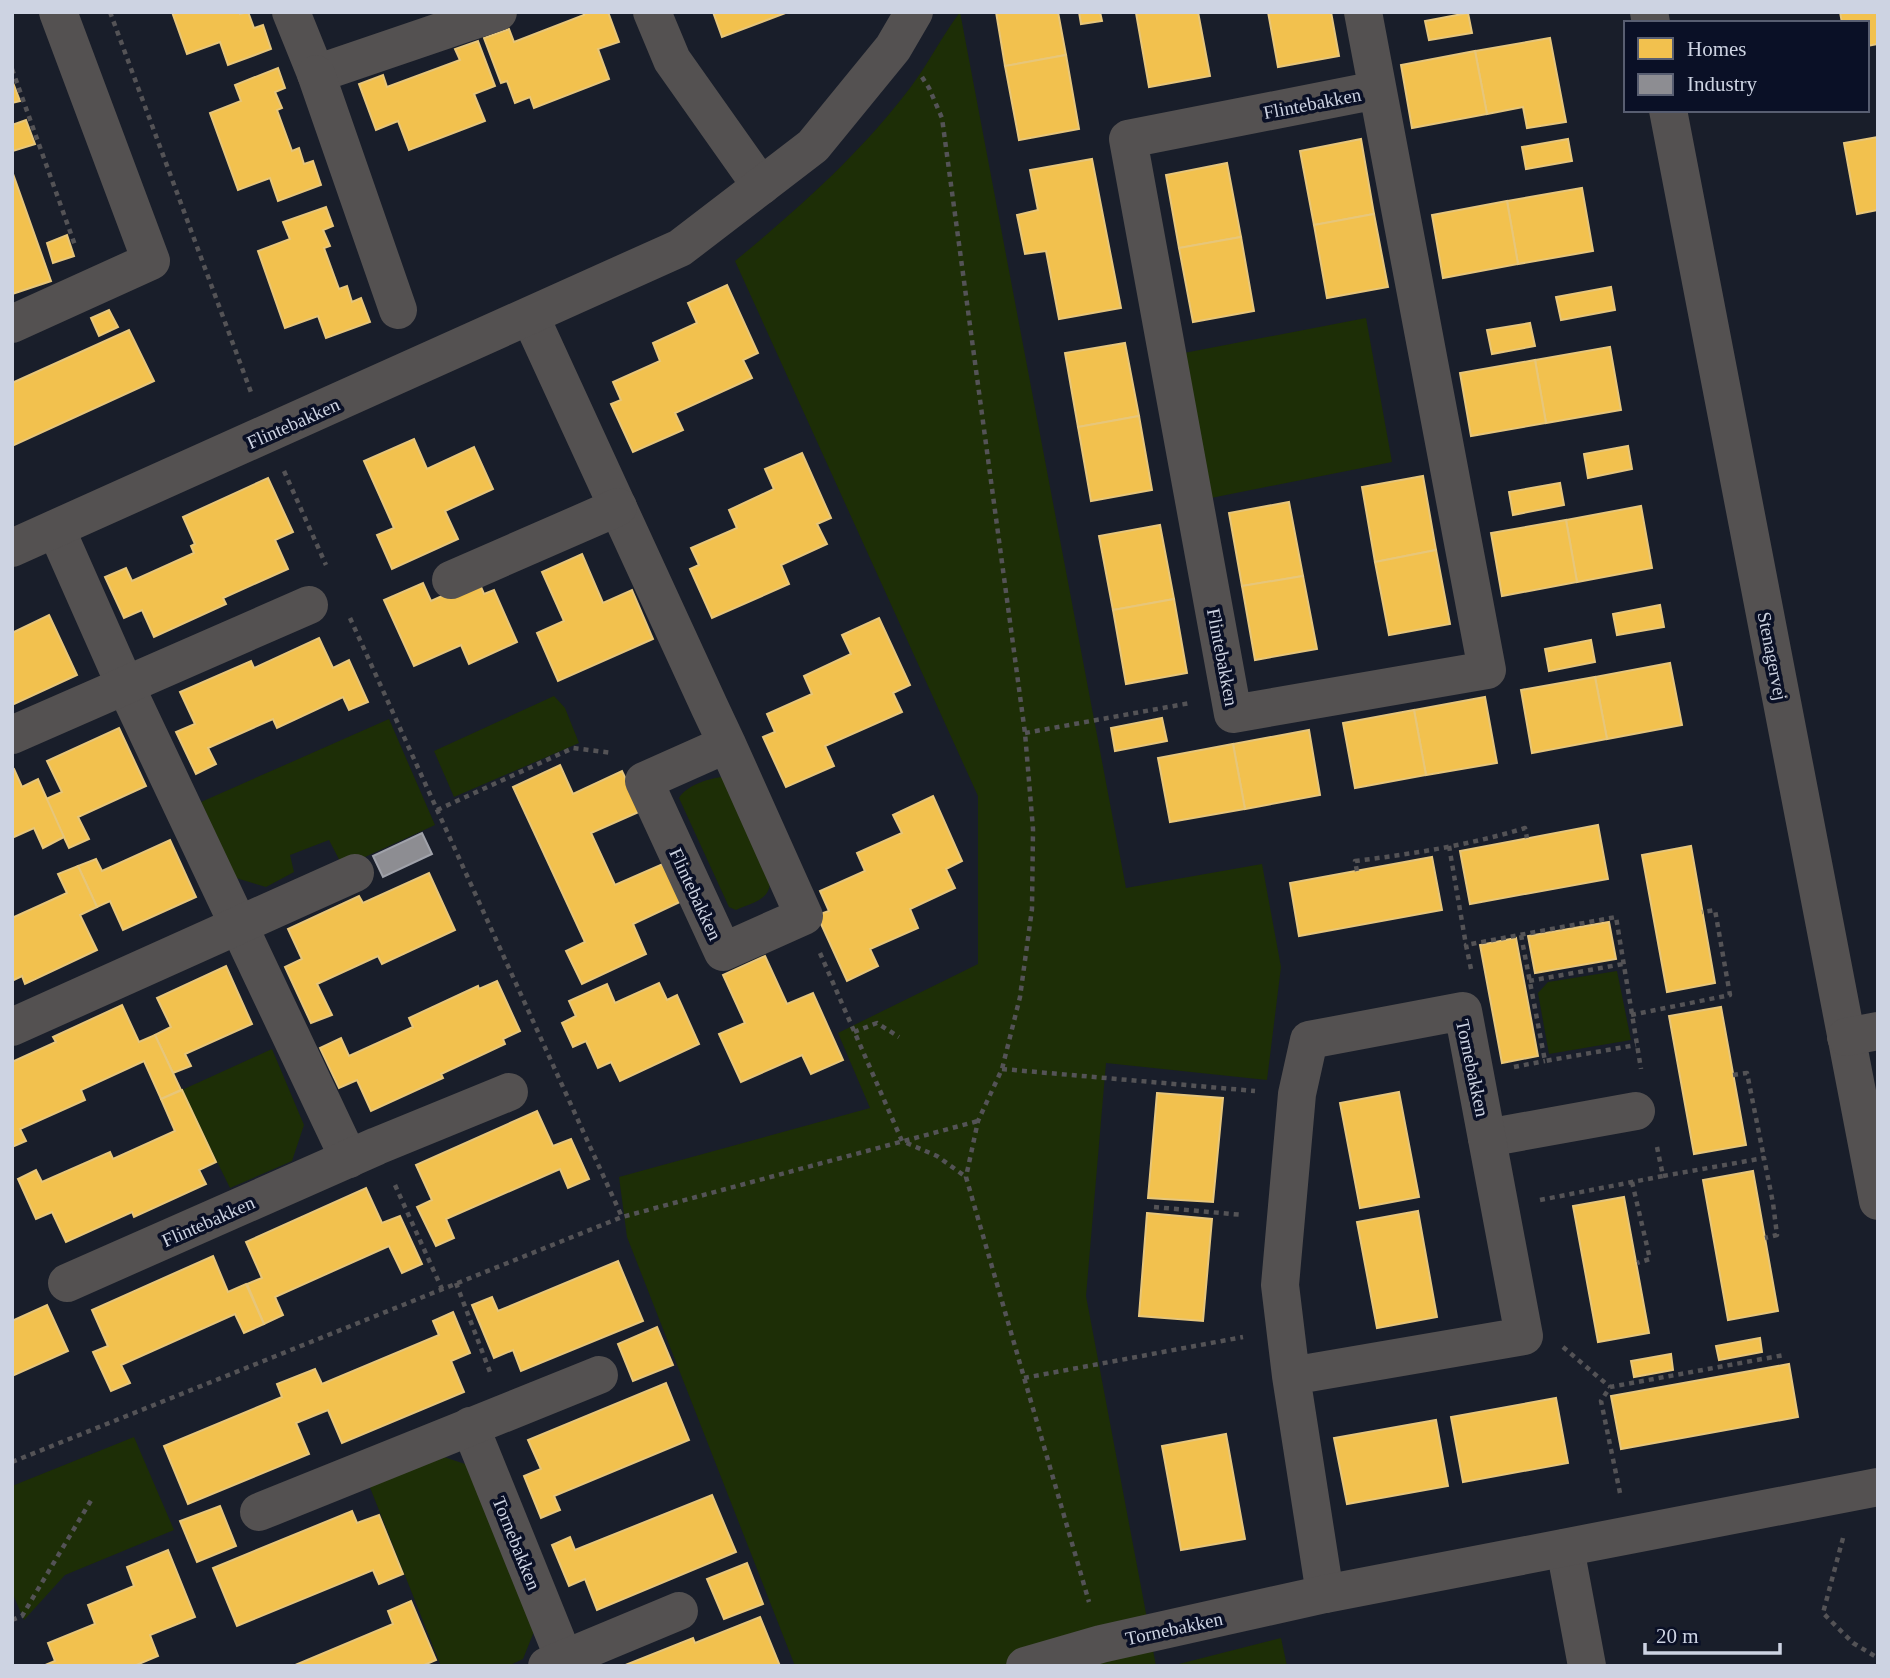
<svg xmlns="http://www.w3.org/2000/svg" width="1890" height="1678" viewBox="0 0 1890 1678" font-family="Georgia,serif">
	<rect width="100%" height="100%" fill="#191e2a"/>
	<g fill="#1d2e06">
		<path d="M 960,12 L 1126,888 L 1262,864 L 1281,967 L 1267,1080 L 1106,1063 L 1086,1296 L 1156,1666 L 795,1666 L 627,1237 L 619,1177 L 870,1108 L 838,1033 L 978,964 L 978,796 L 735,261 C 799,208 860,154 910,88 C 928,64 942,36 960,12 Z"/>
		<path d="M 1366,318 L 1392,462 L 1211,498 L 1184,353 Z"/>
		<path d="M 554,696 L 565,708 L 579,743 L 454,797 L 434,751 Z"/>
		<path d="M 389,719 L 435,825 L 343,867 L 329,840 L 290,855 L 294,872 L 266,887 L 236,878 L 201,802 Z"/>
		<path d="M 721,777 L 727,781 L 770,880 C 771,900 752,903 736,910 L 729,907 L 679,798 C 686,786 707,779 721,777 Z"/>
		<path d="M 1617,971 L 1631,1040 L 1549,1054 L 1538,993 L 1548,982 Z"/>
		<path d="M 272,1049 L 304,1125 L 292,1161 L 230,1188 L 182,1090 Z"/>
		<path d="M 134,1437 L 174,1530 L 65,1575 L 24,1620 L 12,1592 L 12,1486 Z"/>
		<path d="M 435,1454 L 468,1465 L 535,1629 L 523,1659 L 508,1666 L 441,1666 L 369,1485 Z"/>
		<path d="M 1281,1638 L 1287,1666 L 1171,1666 Z"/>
	</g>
	<g fill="#f2c14e" stroke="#e7c67a" stroke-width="2">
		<path d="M 172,12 L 240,12 L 240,14 L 248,12 L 254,28 L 263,25 L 271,49 L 228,65 L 220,42 L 187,54 Z"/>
		<path d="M 583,12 L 608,12 L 619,42 L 598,49 L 609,79 L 534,108 L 530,97 L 515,103 L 507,81 L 501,83 L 484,38 L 509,29 L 514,42 L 584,15 Z"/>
		<path d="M 713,12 L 788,12 L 722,37 Z"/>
		<path d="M 996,12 L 1058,12 L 1066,55 L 1005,66 Z"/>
		<path d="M 1079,12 L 1100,12 L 1102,21 L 1081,24 Z"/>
		<path d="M 1198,12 L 1210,76 L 1149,87 L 1136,13 Z"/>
		<path d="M 1268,12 L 1331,12 L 1339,56 L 1278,67 Z"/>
		<path d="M 1840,12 L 1878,12 L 1878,44 L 1867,46 L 1867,23 L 1842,23 Z"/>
		<path d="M 1468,13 L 1472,33 L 1429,40 L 1425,21 Z"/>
		<path d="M 1550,38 L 1566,122 L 1527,128 L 1523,107 L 1487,114 L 1475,51 Z"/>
		<path d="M 478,41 L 495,86 L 474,94 L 485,121 L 409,150 L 398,121 L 376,130 L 359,84 L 383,75 L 387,87 L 460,60 L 455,49 Z"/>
		<path d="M 1475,51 L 1487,114 L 1412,128 L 1401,65 Z"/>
		<path d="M 1066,55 L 1079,129 L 1019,140 L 1005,66 Z"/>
		<path d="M 278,68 L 285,88 L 275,92 L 282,108 L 277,110 L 292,151 L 299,148 L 304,164 L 313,161 L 321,185 L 278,201 L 270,178 L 238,190 L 210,113 L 241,101 L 235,85 Z"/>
		<path d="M 12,80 L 20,101 L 12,103 Z"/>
		<path d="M 26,120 L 35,144 L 13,151 L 12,125 Z"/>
		<path d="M 1878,137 L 1878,210 L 1857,214 L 1844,143 Z"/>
		<path d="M 1361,139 L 1374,214 L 1314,225 L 1300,151 Z"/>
		<path d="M 1568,139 L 1572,161 L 1526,169 L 1522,147 Z"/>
		<path d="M 1092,159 L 1121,308 L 1059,319 L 1046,251 L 1025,254 L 1017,215 L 1038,210 L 1030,170 Z"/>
		<path d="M 1227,163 L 1241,237 L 1179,248 L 1166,175 Z"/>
		<path d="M 12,171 L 51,281 L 12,294 Z"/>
		<path d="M 1582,188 L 1593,251 L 1518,264 L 1507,201 Z"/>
		<path d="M 1507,201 L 1518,264 L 1443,278 L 1432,215 Z"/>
		<path d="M 326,207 L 333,226 L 323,230 L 330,246 L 324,248 L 339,289 L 347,286 L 352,302 L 361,298 L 370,322 L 326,338 L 318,316 L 285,328 L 258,251 L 290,239 L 283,222 Z"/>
		<path d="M 1374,214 L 1388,287 L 1327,298 L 1314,225 Z"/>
		<path d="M 67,235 L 74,256 L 53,263 L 47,243 Z"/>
		<path d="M 1241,237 L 1254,311 L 1193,322 L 1179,248 Z"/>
		<path d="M 727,285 L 758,353 L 743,360 L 752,378 L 675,413 L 683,430 L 633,452 L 611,404 L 621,400 L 613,382 L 660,361 L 653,343 L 697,323 L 688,303 Z"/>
		<path d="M 1611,287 L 1615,310 L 1561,320 L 1556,297 Z"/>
		<path d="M 109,310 L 118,327 L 99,336 L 91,318 Z"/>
		<path d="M 1530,323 L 1535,346 L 1492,354 L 1487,330 Z"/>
		<path d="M 129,330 L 154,381 L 12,446 L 12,383 Z"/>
		<path d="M 1125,343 L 1139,416 L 1078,427 L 1065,353 Z"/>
		<path d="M 1610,347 L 1621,410 L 1546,423 L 1535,360 Z"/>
		<path d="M 1535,360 L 1546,423 L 1471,436 L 1460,373 Z"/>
		<path d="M 1139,416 L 1152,490 L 1091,501 L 1078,427 Z"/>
		<path d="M 414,439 L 427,469 L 474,447 L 493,489 L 445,511 L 458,539 L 392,569 L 377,535 L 394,528 L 364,461 Z"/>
		<path d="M 1628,446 L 1632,469 L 1588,478 L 1584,454 Z"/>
		<path d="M 802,453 L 831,518 L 817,524 L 827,544 L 781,565 L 789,584 L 712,618 L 690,569 L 699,565 L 691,548 L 737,528 L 729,510 L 774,489 L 765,469 Z"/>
		<path d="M 1423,476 L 1436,550 L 1375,562 L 1362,487 Z"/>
		<path d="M 268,478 L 293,532 L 275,540 L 288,569 L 223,598 L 226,604 L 154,637 L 142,610 L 124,618 L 105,577 L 126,568 L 132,581 L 194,553 L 191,546 L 195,544 L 183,517 Z"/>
		<path d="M 1560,483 L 1564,505 L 1513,515 L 1509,492 Z"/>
		<path d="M 1289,502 L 1303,576 L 1242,586 L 1229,513 Z"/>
		<path d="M 1641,506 L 1652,568 L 1577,582 L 1566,520 Z"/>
		<path d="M 1566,520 L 1577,582 L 1502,596 L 1491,533 Z"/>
		<path d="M 1160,525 L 1174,599 L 1113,610 L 1099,536 Z"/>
		<path d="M 1436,550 L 1450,624 L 1389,635 L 1375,562 Z"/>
		<path d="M 582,554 L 603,603 L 632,590 L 653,639 L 558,681 L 537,633 L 564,621 L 542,572 Z"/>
		<path d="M 1303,576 L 1317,649 L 1255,660 L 1242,586 Z"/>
		<path d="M 478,580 L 484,594 L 494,590 L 517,642 L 469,664 L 461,645 L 414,666 L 384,600 L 423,583 L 431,601 Z"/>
		<path d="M 1174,599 L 1187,673 L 1126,684 L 1113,610 Z"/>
		<path d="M 1660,605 L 1664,627 L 1617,635 L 1613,614 Z"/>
		<path d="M 49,615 L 77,675 L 12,705 L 12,633 Z"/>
		<path d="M 879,618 L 910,685 L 893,693 L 902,712 L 825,746 L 834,766 L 786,787 L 763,737 L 775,732 L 767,714 L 812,694 L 804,676 L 851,654 L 842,635 Z"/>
		<path d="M 319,638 L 333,668 L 349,660 L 368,702 L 349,710 L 343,697 L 277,728 L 273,719 L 208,748 L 216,764 L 196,774 L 176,732 L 195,724 L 180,692 L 251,661 L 254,668 Z"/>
		<path d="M 1591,640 L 1595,662 L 1549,671 L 1545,649 Z"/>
		<path d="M 1670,663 L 1682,725 L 1607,739 L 1595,677 Z"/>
		<path d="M 1595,677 L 1607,739 L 1532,753 L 1521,690 Z"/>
		<path d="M 1485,697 L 1497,763 L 1426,775 L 1414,710 Z"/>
		<path d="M 1414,710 L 1426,775 L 1355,788 L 1343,723 Z"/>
		<path d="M 1162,718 L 1167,741 L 1115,751 L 1111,728 Z"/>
		<path d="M 119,728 L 146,786 L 78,817 L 89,839 L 69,848 L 46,799 L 62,792 L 47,761 Z"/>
		<path d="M 1309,730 L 1320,795 L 1245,809 L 1233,744 Z"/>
		<path d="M 1233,744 L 1245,809 L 1170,822 L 1158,758 Z"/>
		<path d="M 560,765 L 573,794 L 622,771 L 641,811 L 591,833 L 615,885 L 665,863 L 682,901 L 633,924 L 646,954 L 582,984 L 566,951 L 585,942 L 513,787 Z"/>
		<path d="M 14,769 L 22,787 L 38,779 L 64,837 L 43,848 L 34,828 L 12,838 L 12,770 Z"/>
		<path d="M 933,796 L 962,861 L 946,869 L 955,888 L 910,909 L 918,928 L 870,949 L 878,966 L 847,981 L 817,915 L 829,911 L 820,891 L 865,871 L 857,853 L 902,833 L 893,815 Z"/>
		<path d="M 1598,825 L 1608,879 L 1470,904 L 1460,851 Z"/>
		<path d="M 170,840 L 196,897 L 123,930 L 110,901 L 97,907 L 78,866 L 96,859 L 102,871 Z"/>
		<path d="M 1691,846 L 1715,983 L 1667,992 L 1642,855 Z"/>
		<path d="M 1432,857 L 1442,910 L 1299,936 L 1290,883 Z"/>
		<path d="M 78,866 L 97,907 L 80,915 L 97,950 L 25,984 L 22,976 L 12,981 L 12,918 L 67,893 L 58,874 Z"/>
		<path d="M 429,873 L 455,930 L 382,964 L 378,956 L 317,984 L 332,1015 L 311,1023 L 285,967 L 302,959 L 288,929 L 359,896 L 363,903 Z"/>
		<path d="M 1609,922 L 1616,959 L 1535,973 L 1528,936 Z"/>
		<path d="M 1516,938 L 1538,1056 L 1502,1063 L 1480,945 Z"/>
		<path d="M 765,956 L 787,1004 L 813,993 L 843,1060 L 811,1074 L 802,1055 L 741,1082 L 719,1034 L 745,1023 L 723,975 Z"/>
		<path d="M 226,966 L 252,1024 L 185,1054 L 191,1066 L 173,1073 L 155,1035 L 171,1027 L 157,998 Z"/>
		<path d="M 497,981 L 520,1031 L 503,1039 L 505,1044 L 441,1074 L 443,1078 L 371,1111 L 357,1080 L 339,1088 L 320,1048 L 341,1038 L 349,1056 L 413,1027 L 409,1018 L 478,986 L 479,989 Z"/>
		<path d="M 659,983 L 667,1000 L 677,995 L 699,1044 L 620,1081 L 611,1062 L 598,1068 L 586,1041 L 573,1047 L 562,1023 L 576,1016 L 569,1001 L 607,984 L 615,1003 Z"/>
		<path d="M 122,1005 L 139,1042 L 155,1035 L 181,1090 L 161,1099 L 144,1061 L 81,1090 L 85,1100 L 20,1129 L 26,1141 L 12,1147 L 12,1062 L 56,1042 L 53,1037 Z"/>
		<path d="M 1721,1007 L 1746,1145 L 1694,1154 L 1669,1016 Z"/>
		<path d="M 182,1090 L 216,1162 L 199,1170 L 206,1184 L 134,1217 L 132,1212 L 66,1242 L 52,1212 L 36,1219 L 18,1179 L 36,1170 L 42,1182 L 110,1152 L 113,1159 L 175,1131 L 161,1099 Z"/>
		<path d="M 1399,1092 L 1419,1197 L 1360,1208 L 1340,1103 Z"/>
		<path d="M 1157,1093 L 1223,1098 L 1213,1202 L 1148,1198 Z"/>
		<path d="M 537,1111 L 553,1146 L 571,1139 L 589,1179 L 568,1188 L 560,1169 L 446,1219 L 454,1238 L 436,1246 L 417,1207 L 432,1200 L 416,1165 Z"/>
		<path d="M 1753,1171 L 1778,1311 L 1728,1320 L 1703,1180 Z"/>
		<path d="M 366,1188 L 382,1223 L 400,1216 L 422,1264 L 402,1273 L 389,1246 L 275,1297 L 283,1315 L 264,1324 L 247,1284 L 262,1278 L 246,1242 Z"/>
		<path d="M 1624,1197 L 1649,1333 L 1598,1342 L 1573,1206 Z"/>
		<path d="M 1418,1211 L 1437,1317 L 1377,1328 L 1357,1222 Z"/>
		<path d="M 1147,1213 L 1212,1219 L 1203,1321 L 1139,1316 Z"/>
		<path d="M 213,1256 L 228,1292 L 246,1284 L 264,1324 L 244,1333 L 235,1314 L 121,1365 L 130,1383 L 111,1391 L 93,1352 L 108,1346 L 92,1310 Z"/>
		<path d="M 618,1261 L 643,1321 L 521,1371 L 513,1350 L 494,1358 L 472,1305 L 492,1297 L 498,1311 Z"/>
		<path d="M 47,1305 L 68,1351 L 12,1376 L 12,1321 Z"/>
		<path d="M 453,1312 L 470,1353 L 451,1361 L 464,1392 L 342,1443 L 328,1410 L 296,1423 L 309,1454 L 188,1504 L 164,1446 L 282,1397 L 277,1384 L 315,1369 L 322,1384 L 439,1335 L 433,1321 Z"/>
		<path d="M 657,1327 L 673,1365 L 633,1381 L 618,1344 Z"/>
		<path d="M 1760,1338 L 1762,1352 L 1719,1360 L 1716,1346 Z"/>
		<path d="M 1671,1354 L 1673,1370 L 1634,1377 L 1631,1361 Z"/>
		<path d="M 1789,1364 L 1798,1417 L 1621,1449 L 1611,1396 Z"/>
		<path d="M 666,1383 L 689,1440 L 554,1496 L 560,1510 L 541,1518 L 524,1476 L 541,1469 L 528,1440 Z"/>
		<path d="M 1556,1398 L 1568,1463 L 1463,1482 L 1451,1417 Z"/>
		<path d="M 1436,1420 L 1448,1486 L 1347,1504 L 1334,1438 Z"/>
		<path d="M 1226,1434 L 1245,1539 L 1181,1550 L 1162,1446 Z"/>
		<path d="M 712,1495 L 736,1552 L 597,1610 L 585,1579 L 569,1586 L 552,1545 L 570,1537 L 575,1550 Z"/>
		<path d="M 220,1506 L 236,1546 L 197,1562 L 180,1521 Z"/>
		<path d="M 352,1511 L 357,1523 L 379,1515 L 403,1574 L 379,1584 L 373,1570 L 237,1626 L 213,1568 Z"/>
		<path d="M 168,1550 L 195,1617 L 150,1635 L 158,1656 L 134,1666 L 43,1666 L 55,1661 L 48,1643 L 95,1624 L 88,1605 L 134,1586 L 127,1567 Z"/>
		<path d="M 747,1563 L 763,1604 L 724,1619 L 707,1579 Z"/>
		<path d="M 411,1601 L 436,1660 L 422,1666 L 293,1666 L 393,1624 L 388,1611 Z"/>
		<path d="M 760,1617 L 780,1666 L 623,1666 L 693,1638 L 695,1643 Z"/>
	</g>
	<path fill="#8d8d92" stroke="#a0a2aa" stroke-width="2" d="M 422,833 L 432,854 L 383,877 L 373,856 Z"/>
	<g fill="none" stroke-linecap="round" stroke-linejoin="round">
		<g stroke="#545356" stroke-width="4.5" stroke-dasharray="5 5" stroke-linecap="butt">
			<path d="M 110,12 L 252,395"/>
			<path d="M 12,69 L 76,248"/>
			<path d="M 922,77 L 929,88 L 942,118 L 1025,733 L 1033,829 L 1032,909 L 1020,997 L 1002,1069 L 978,1121 L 966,1177 L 1089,1602"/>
			<path d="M 284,471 L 326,565"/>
			<path d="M 350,618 L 622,1217"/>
			<path d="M 1025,733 L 1190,703"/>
			<path d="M 437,810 L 573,748 L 613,753"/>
			<path d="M 1449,846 L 1466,945"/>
			<path d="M 1357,871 L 1355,861 C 1412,854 1470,845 1525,828 L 1527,838"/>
			<path d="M 1521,935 L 1545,1061 L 1636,1045"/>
			<path d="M 820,953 L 902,1141 L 937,1156 L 966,1177"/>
			<path d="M 1471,969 L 1466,945 L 1616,917 L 1641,1069"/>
			<path d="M 1529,981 L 1623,964"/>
			<path d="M 1631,1015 L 1730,995 L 1715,910 L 1702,912"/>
			<path d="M 854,1032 L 877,1023 L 899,1037"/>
			<path d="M 1514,1067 L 1545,1061"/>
			<path d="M 1002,1069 L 1255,1091"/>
			<path d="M 1733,1075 L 1747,1073 L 1764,1158"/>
			<path d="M 1663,1176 L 1764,1158 L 1773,1203 L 1777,1235 L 1765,1238"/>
			<path d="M 1632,1182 L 1650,1259 L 1637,1263"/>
			<path d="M 395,1185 L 442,1289"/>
			<path d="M 1540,1200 L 1663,1176 L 1657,1147"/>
			<path d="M 1154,1207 L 1243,1215"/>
			<path d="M 456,1283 L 490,1372"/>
			<path d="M 1563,1347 L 1610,1387"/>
			<path d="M 1024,1378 L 1243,1337"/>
			<path d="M 12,1462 L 622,1217 L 978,1121"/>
			<path d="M 1620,1493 L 1601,1401 L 1610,1387 L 1784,1355"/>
			<path d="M 1843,1538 L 1823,1613 L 1853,1643 L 1878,1658"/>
			<path d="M 12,1620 L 22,1616 L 93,1497"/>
		</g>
		<g stroke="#545151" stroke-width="38">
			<path d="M 291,12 L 316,74 L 498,12"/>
			<path d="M 652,12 L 672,60 L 761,186"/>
			<path d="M 1363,12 L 1487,670 L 1233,714 L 1128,139 L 1377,90"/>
			<path d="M 1649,12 L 1651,23"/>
			<path d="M 316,74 L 398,310"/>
			<path d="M 1668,110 L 1878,1201"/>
			<path d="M 530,316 L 710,708 L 727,744 L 804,916 L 723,952 L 644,781 L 727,744"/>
			<path d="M 12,324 L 151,261 L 58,12"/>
			<path d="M 56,529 L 125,685 L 349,1159"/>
			<path d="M 12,548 L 680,248 L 813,146 L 893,48 L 914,12"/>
			<path d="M 451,580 L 618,507"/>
			<path d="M 12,735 L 309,605"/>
			<path d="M 12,1027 L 355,873"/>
			<path d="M 1846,1037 L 1878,1031"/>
			<path d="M 1487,1138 L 1636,1111"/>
			<path d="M 67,1283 L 377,1146 L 509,1092"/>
			<path d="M 1291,1376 L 1524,1336 L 1463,1011 L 1309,1040 L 1297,1094 L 1280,1285 L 1291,1376 L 1325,1594"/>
			<path d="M 470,1426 L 567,1666"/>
			<path d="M 259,1512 L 599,1375"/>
			<path d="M 1565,1548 L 1587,1666"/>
			<path d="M 547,1666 L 679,1611"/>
			<path d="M 1025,1666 L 1101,1644 L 1325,1594 L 1878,1487"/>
		</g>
	</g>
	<g text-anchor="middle" stroke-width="7" stroke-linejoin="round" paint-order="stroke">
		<g font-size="19" fill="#cdd3e2" stroke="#0a1026">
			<text transform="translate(1312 103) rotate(-11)" y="7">Flintebakken</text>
			<text transform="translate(293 423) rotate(-24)" y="7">Flintebakken</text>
			<text transform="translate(1773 656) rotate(79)" y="7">Stenagervej</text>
			<text transform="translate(1223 657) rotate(79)" y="7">Flintebakken</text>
			<text transform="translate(696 894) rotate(65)" y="7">Flintebakken</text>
			<text transform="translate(1473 1068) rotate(78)" y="7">Tornebakken</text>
			<text transform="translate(208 1221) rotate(-24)" y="7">Flintebakken</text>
			<text transform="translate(517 1543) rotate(68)" y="7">Tornebakken</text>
			<text transform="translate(1174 1628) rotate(-12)" y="7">Tornebakken</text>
		</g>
	</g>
	<rect width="1890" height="1678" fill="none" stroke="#cdd3e2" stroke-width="28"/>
	<rect x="1624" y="21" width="245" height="91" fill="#0a1026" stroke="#585e71" stroke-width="2"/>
	<rect x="1638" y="38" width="35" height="21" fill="#f2c14e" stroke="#585e71" stroke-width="2"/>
	<text x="1687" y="56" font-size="21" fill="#cdd3e2">Homes</text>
	<rect x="1638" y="74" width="35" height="21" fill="#8d8d92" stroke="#585e71" stroke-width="2"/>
	<text x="1687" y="91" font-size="21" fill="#cdd3e2">Industry</text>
	<path d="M1645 1643v10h135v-10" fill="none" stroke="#cdd3e2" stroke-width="3.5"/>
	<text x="1656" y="1643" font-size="21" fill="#cdd3e2" stroke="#0a1026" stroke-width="5" paint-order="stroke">20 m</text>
</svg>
